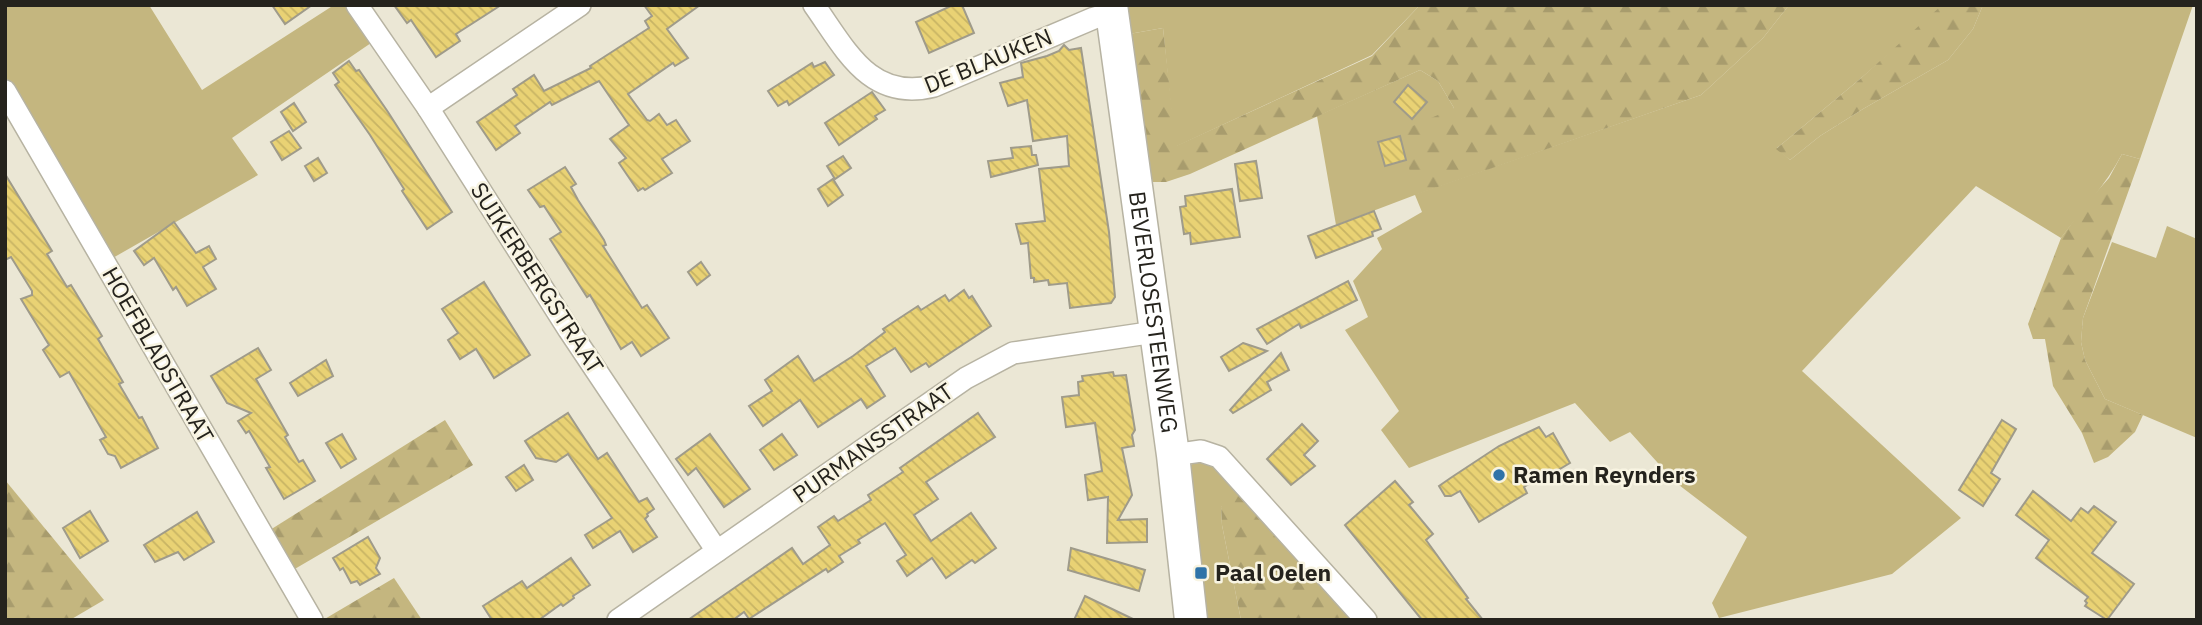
<svg xmlns="http://www.w3.org/2000/svg" width="2202" height="625" viewBox="0 0 2202 625" font-family="'IBM Plex Sans',sans-serif">
	<defs>
		<pattern id="forest-firs" width="22" height="20" patternUnits="userSpaceOnUse" patternTransform="scale(1.75)"><rect width="22" height="20" fill="#c4b67f"/><path d="M5 1l3.5 6h-7zM16 11l3.5 6h-7z" fill="#a89c6d"/></pattern>
		<pattern id="building-back-hatch" width="6" height="6" patternUnits="userSpaceOnUse" patternTransform="scale(1.75)"><rect width="6" height="6" fill="#e9d274"/><path d="M-1 5l2 2M0 0l6 6M5-1l2 2" fill="none" stroke="#c8b464"/></pattern>
	</defs>
	<rect width="100%" height="100%" fill="#ebe7d5"/>
	<g fill="#c4b67f">
		<path d="M 5,5 L 149,5 L 202,90 L 334,5 L 346,5 L 371,43 L 232,138 L 258,175 L 111,259 L 5,76 Z"/>
		<path d="M 1124,5 L 1420,5 L 1372,55 L 1175,147 L 1163,28 L 1129,34 Z"/>
		<path d="M 1789,5 L 1943,7 L 1860,79 L 1777,148 L 1790,160 L 1820,136 L 1863,109 L 1948,60 L 1973,29 L 1983,5 L 2193,5 L 2140,159 L 2122,154 C 2106,185 2082,210 2061,238 L 1976,186 L 1802,371 L 1961,518 L 1892,574 L 1719,618 L 1712,603 L 1747,537 L 1675,482 L 1630,432 L 1610,442 L 1575,403 L 1409,468 L 1381,430 L 1399,411 L 1345,330 L 1368,317 L 1353,281 L 1382,249 L 1377,238 L 1422,212 L 1415,195 L 1336,225 L 1317,116 L 1420,70 L 1438,81 L 1454,108 L 1416,194 L 1701,95 L 1763,38 Z"/>
		<path d="M 2167,226 L 2197,239 L 2197,438 L 2105,399 L 2085,360 L 2081,342 L 2083,318 L 2112,242 L 2156,258 Z"/>
		<path d="M 1205,460 L 1218,466 L 1242,495 L 1221,507 L 1222,525 L 1241,620 L 1207,620 L 1186,469 L 1195,462 Z"/>
	</g>
	<g fill="url(#forest-firs)">
		<path d="M 1420,5 L 1789,5 L 1763,38 L 1701,95 L 1415,195 L 1401,131 L 1454,108 L 1438,81 L 1420,70 L 1190,174 L 1166,182 L 1149,182 L 1129,34 L 1163,28 L 1176,146 L 1372,56 Z"/>
		<path d="M 1942,5 L 1983,5 L 1973,29 L 1948,60 L 1863,109 L 1820,136 L 1790,160 L 1776,149 L 1860,79 Z"/>
		<path d="M 2122,154 L 2140,159 L 2083,318 L 2081,342 L 2085,360 L 2105,399 L 2143,415 L 2135,432 L 2108,457 L 2094,463 L 2082,433 L 2053,386 L 2045,339 L 2033,339 L 2028,324 L 2061,238 L 2085,205 L 2109,178 Z"/>
		<path d="M 445,420 L 473,465 L 293,570 L 270,530 Z"/>
		<path d="M 5,480 L 104,600 L 70,620 L 5,620 Z"/>
		<path d="M 1242,495 L 1353,620 L 1241,620 L 1222,525 L 1221,507 L 1228,498 Z"/>
		<path d="M 394,578 L 422,620 L 323,620 Z"/>
	</g>
	<g fill="url(#building-back-hatch)" stroke="#9f9b8a" stroke-width="2">
		<path d="M 272,5 L 312,5 L 285,24 Z"/>
		<path d="M 394,5 L 501,5 L 456,34 L 460,41 L 436,57 L 411,20 L 407,23 Z"/>
		<path d="M 644,5 L 700,5 L 667,29 L 688,58 L 675,66 L 673,63 L 628,94 L 647,120 L 650,121 L 659,114 L 667,125 L 676,120 L 690,141 L 662,159 L 672,173 L 645,190 L 643,188 L 638,191 L 619,163 L 626,158 L 610,139 L 629,125 L 599,81 L 552,105 L 550,102 L 515,126 L 520,133 L 496,150 L 477,122 L 517,95 L 513,89 L 534,75 L 544,91 L 591,68 L 590,66 L 649,28 L 645,21 L 652,16 Z"/>
		<path d="M 953,5 L 962,5 L 974,33 L 929,53 L 916,22 Z"/>
		<path d="M 1064,45 L 1069,50 L 1081,48 L 1109,232 L 1115,297 L 1111,303 L 1070,308 L 1067,283 L 1049,285 L 1048,280 L 1034,282 L 1034,278 L 1031,278 L 1028,243 L 1021,244 L 1016,224 L 1045,221 L 1039,169 L 1069,166 L 1067,136 L 1033,141 L 1027,100 L 1008,106 L 1000,83 L 1023,77 L 1021,63 L 1047,56 L 1059,51 Z"/>
		<path d="M 349,61 L 356,71 L 359,70 L 388,112 L 452,212 L 427,229 L 402,191 L 404,189 L 370,135 L 335,85 L 339,82 L 333,73 Z"/>
		<path d="M 825,62 L 834,75 L 789,105 L 787,101 L 778,106 L 768,91 L 812,63 L 814,67 Z"/>
		<path d="M 1408,85 L 1427,102 L 1412,119 L 1394,102 Z"/>
		<path d="M 872,92 L 885,110 L 875,116 L 877,119 L 839,145 L 825,123 Z"/>
		<path d="M 294,103 L 306,122 L 293,131 L 281,112 Z"/>
		<path d="M 289,131 L 301,148 L 282,160 L 271,142 Z"/>
		<path d="M 1400,136 L 1406,160 L 1385,166 L 1378,142 Z"/>
		<path d="M 1031,146 L 1032,155 L 1036,155 L 1038,165 L 991,177 L 988,161 L 1013,158 L 1011,148 Z"/>
		<path d="M 843,156 L 851,168 L 835,179 L 827,166 Z"/>
		<path d="M 318,158 L 327,173 L 314,181 L 305,166 Z"/>
		<path d="M 1256,161 L 1262,198 L 1240,201 L 1235,164 Z"/>
		<path d="M 565,167 L 576,184 L 571,187 L 578,200 L 604,240 L 606,245 L 603,246 L 642,308 L 647,305 L 669,338 L 641,356 L 632,342 L 621,349 L 590,295 L 587,297 L 550,239 L 561,232 L 544,206 L 540,207 L 528,190 Z"/>
		<path d="M 5,174 L 52,251 L 47,254 L 67,287 L 71,285 L 102,336 L 98,339 L 123,382 L 119,384 L 139,418 L 142,417 L 158,448 L 121,468 L 115,456 L 108,454 L 100,440 L 106,437 L 69,372 L 60,377 L 43,350 L 49,345 L 21,299 L 32,295 L 32,291 L 11,257 L 5,260 Z"/>
		<path d="M 833,179 L 843,195 L 828,206 L 818,189 Z"/>
		<path d="M 1232,189 L 1240,237 L 1191,244 L 1190,233 L 1184,234 L 1180,207 L 1186,206 L 1185,196 Z"/>
		<path d="M 1374,211 L 1381,229 L 1372,232 L 1373,236 L 1316,258 L 1308,236 Z"/>
		<path d="M 174,222 L 196,253 L 209,246 L 216,259 L 203,267 L 216,289 L 187,306 L 176,287 L 173,290 L 154,258 L 144,265 L 134,251 Z"/>
		<path d="M 701,262 L 710,275 L 697,285 L 688,272 Z"/>
		<path d="M 1348,281 L 1357,300 L 1301,328 L 1299,324 L 1267,344 L 1257,329 Z"/>
		<path d="M 484,282 L 530,355 L 494,378 L 476,349 L 460,359 L 448,340 L 458,333 L 442,309 Z"/>
		<path d="M 964,290 L 969,298 L 972,296 L 991,326 L 929,367 L 926,363 L 911,372 L 895,348 L 866,366 L 885,396 L 867,408 L 861,399 L 818,427 L 800,400 L 763,426 L 749,406 L 772,391 L 765,380 L 798,356 L 814,381 L 853,356 L 885,332 L 883,329 L 918,306 L 921,310 L 945,295 L 949,301 Z"/>
		<path d="M 1243,343 L 1267,351 L 1229,371 L 1221,357 Z"/>
		<path d="M 258,348 L 271,370 L 256,379 L 288,435 L 285,437 L 299,462 L 303,460 L 315,481 L 284,499 L 266,468 L 270,467 L 249,431 L 246,433 L 238,421 L 251,413 L 227,403 L 211,376 Z"/>
		<path d="M 1281,353 L 1289,370 L 1267,382 L 1271,390 L 1233,413 L 1230,410 Z"/>
		<path d="M 326,360 L 333,376 L 298,396 L 290,383 Z"/>
		<path d="M 1113,372 L 1114,376 L 1126,375 L 1135,430 L 1132,435 L 1134,446 L 1122,448 L 1132,495 L 1118,520 L 1147,519 L 1147,542 L 1107,543 L 1108,497 L 1088,500 L 1085,475 L 1102,471 L 1095,423 L 1066,427 L 1062,397 L 1079,395 L 1078,382 L 1083,381 L 1082,376 Z"/>
		<path d="M 568,413 L 598,459 L 607,453 L 639,502 L 647,498 L 654,509 L 647,514 L 648,516 L 645,519 L 657,537 L 633,552 L 620,531 L 593,548 L 585,535 L 612,518 L 568,454 L 556,462 L 536,458 L 525,441 Z"/>
		<path d="M 978,413 L 995,437 L 926,482 L 938,499 L 914,515 L 931,541 L 971,513 L 996,548 L 975,563 L 972,560 L 946,578 L 932,558 L 907,576 L 897,561 L 906,555 L 885,523 L 858,540 L 860,543 L 839,556 L 843,562 L 828,572 L 826,569 L 749,619 L 744,612 L 733,620 L 688,620 L 792,548 L 803,564 L 830,545 L 818,527 L 834,516 L 838,521 L 871,500 L 868,495 L 903,472 L 900,468 Z"/>
		<path d="M 2002,420 L 2016,429 L 1991,473 L 2000,479 L 1983,506 L 1959,490 Z"/>
		<path d="M 1302,424 L 1318,441 L 1304,455 L 1315,466 L 1291,485 L 1267,459 Z"/>
		<path d="M 1539,427 L 1546,437 L 1553,433 L 1570,463 L 1553,473 L 1550,471 L 1524,487 L 1527,493 L 1479,522 L 1460,491 L 1451,496 L 1445,496 L 1439,486 L 1452,477 L 1499,446 Z"/>
		<path d="M 342,434 L 356,459 L 341,468 L 326,443 Z"/>
		<path d="M 710,434 L 750,489 L 724,507 L 696,468 L 688,475 L 676,459 Z"/>
		<path d="M 782,434 L 797,455 L 774,470 L 760,450 Z"/>
		<path d="M 524,465 L 533,480 L 516,491 L 506,477 Z"/>
		<path d="M 1395,481 L 1413,502 L 1409,505 L 1433,534 L 1426,540 L 1468,598 L 1466,599 L 1483,620 L 1422,620 L 1345,525 Z"/>
		<path d="M 2033,491 L 2071,521 L 2081,508 L 2088,513 L 2094,506 L 2116,522 L 2092,553 L 2134,584 L 2107,620 L 2085,606 L 2087,603 L 2085,601 L 2088,597 L 2036,558 L 2049,540 L 2016,515 Z"/>
		<path d="M 90,511 L 108,541 L 80,558 L 63,528 Z"/>
		<path d="M 197,512 L 214,542 L 184,560 L 178,552 L 155,562 L 144,545 Z"/>
		<path d="M 368,537 L 380,558 L 376,568 L 380,574 L 360,585 L 357,581 L 351,583 L 343,568 L 340,570 L 333,558 Z"/>
		<path d="M 1071,548 L 1145,570 L 1139,591 L 1068,570 Z"/>
		<path d="M 571,558 L 590,585 L 573,596 L 574,598 L 563,606 L 561,604 L 539,620 L 492,620 L 483,606 L 522,581 L 527,588 Z"/>
		<path d="M 1085,596 L 1135,620 L 1074,620 Z"/>
	</g>
	<g fill="none" stroke-linecap="round" stroke-linejoin="round">
		<g stroke="#b7b3a2" stroke-width="24">
			<g id="street">
				<path d="M 357,5 L 428,108 L 569,330 L 717,551"/>
				<path d="M 814,5 C 846,50 870,102 934,86 L 1094,18 L 1112,13"/>
				<path d="M 5,91 L 312,620"/>
				<path d="M 428,108 L 580,5"/>
				<path d="M 1173,455 L 1201,451 L 1219,457 L 1366,620"/>
				<path d="M 618,620 L 966,378 L 1013,353 L 1155,332"/>
			</g>
		</g>
		<g stroke="#b7b3a2" stroke-width="35">
			<g id="secondary">
				<path id="s1" d="M 1111,5 L 1173,455 L 1191,620"/>
			</g>
		</g>
		<use href="#street" stroke="#fff" stroke-width="21"/>
		<use href="#secondary" stroke="#fff" stroke-width="32"/>
	</g>
	<g fill="#2f73a8" stroke="#f8f4e2" stroke-width="2.5">
		<circle cx="1499" cy="475" r="7"/>
		<rect x="1194" y="566" width="14" height="14" rx="3.5"/>
	</g>
	<g text-anchor="middle" stroke-width="5" stroke-linejoin="round" paint-order="stroke">
		<g font-size="23" fill="#25231d" stroke="#f8f4e2">
			<text transform="translate(988 61) rotate(-22)" y="8">DE BLAUKEN</text>
			<text transform="translate(537 278) rotate(57)" y="8">SUIKERBERGSTRAAT</text>
			<text dy="8" stroke="none"><textPath href="#s1" startOffset="310">BEVERLOSESTEENWEG</textPath></text>
			<text transform="translate(158 355) rotate(60)" y="8">HOEFBLADSTRAAT</text>
			<text transform="translate(873 443) rotate(-35)" y="8">PURMANSSTRAAT</text>
		</g>
		<g font-size="23" font-weight="bold" fill="#25231d" stroke="#f8f4e2" text-anchor="start">
			<text x="1513" y="483">Ramen Reynders</text>
			<text x="1215" y="581">Paal Oelen</text>
		</g>
	</g>
	<rect width="2202" height="625" fill="none" stroke="#25231d" stroke-width="14"/>
</svg>
